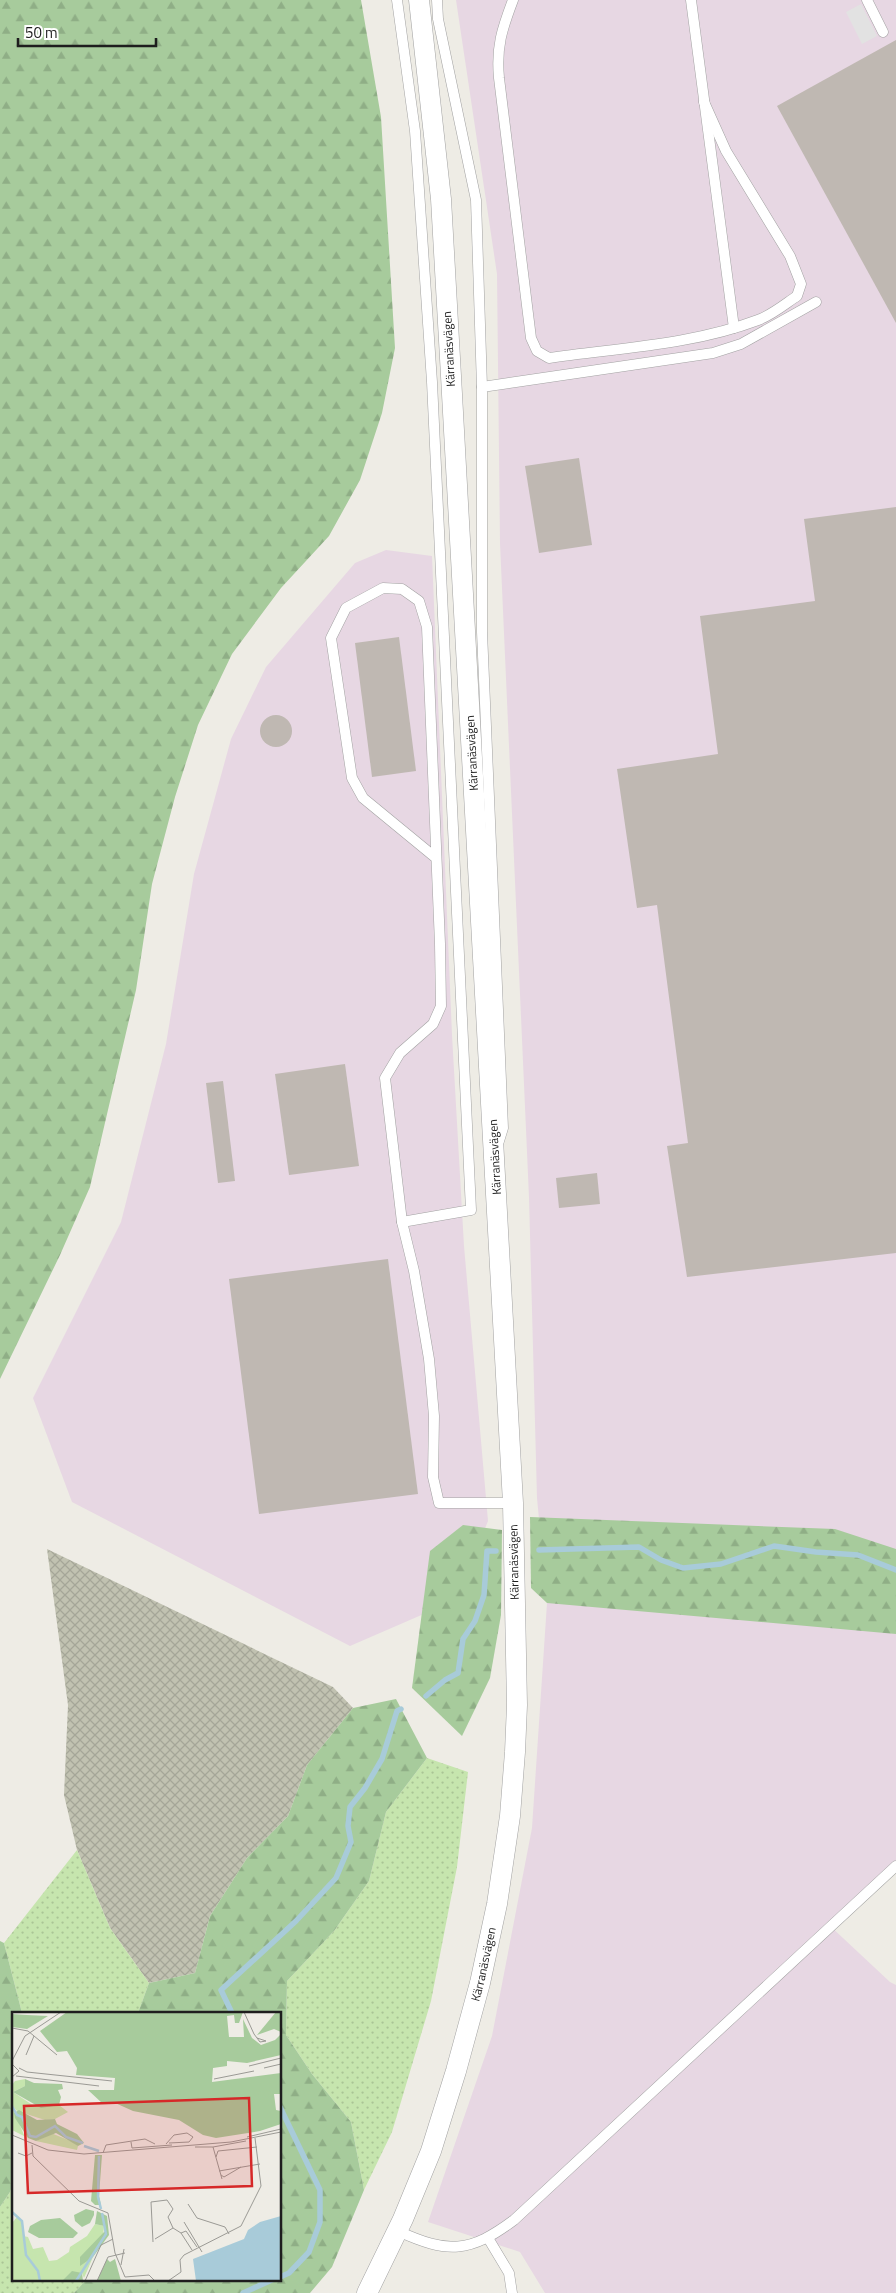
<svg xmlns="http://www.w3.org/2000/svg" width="896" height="2293" viewBox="0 0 896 2293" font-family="'Titillium Web',sans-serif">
	<defs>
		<pattern id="construction-cross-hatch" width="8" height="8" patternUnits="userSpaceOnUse" patternTransform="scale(1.25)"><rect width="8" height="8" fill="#c1c2b1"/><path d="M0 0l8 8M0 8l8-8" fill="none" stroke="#a5a698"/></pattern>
		<pattern id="grass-dots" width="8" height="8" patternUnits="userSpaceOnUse" patternTransform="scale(1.25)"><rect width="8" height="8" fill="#c6e5ae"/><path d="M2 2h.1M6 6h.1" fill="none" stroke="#aac495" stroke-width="1.8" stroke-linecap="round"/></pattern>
		<pattern id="forest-firs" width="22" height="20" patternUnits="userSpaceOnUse" patternTransform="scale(1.25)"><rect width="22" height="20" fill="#a7cb9c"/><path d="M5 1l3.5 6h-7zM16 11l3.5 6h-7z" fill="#8fae86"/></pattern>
	</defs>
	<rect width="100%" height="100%" fill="#eeece5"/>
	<g fill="#e7d7e3">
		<path d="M 456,0 L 896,0 L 896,1860 L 828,1924 L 890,1982 L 896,1985 L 896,2293 L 545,2293 L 520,2252 L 428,2222 L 492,2036 L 532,1828 L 547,1603 L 537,1498 L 529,1197 L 500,543 L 497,274 Z"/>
		<path d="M 386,550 L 432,556 L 452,1035 L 464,1246 L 488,1521 L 456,1600 L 350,1646 L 72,1502 L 33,1398 L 121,1222 L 166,1044 L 194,874 L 231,739 L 266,667 L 355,563 Z"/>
	</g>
	<path fill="url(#construction-cross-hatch)" d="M 47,1549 L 333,1687 L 353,1708 L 307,1765 L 288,1816 L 247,1858 L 210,1916 L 195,1973 L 149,1983 L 110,1928 L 77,1850 L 64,1795 L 68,1705 Z"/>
	<g fill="url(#grass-dots)">
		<path d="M 427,1758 L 468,1772 L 457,1867 L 431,2001 L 392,2132 L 364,2190 L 351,2122 L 312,2074 L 286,2035 L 287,1981 L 334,1931 L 369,1881 L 386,1812 Z"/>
		<path d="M 77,1850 L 110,1928 L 149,1983 L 138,2013 L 22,2013 L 4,1943 Z"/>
		<path d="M 14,2181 L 14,2279 L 87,2279 L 74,2293 L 0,2293 L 0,2207 L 10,2192 Z"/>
	</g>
	<g fill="url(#forest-firs)">
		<path d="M 0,0 L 361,0 L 381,117 L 395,348 L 382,413 L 360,480 L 329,536 L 281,588 L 232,654 L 198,725 L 175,797 L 152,884 L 136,990 L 90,1187 L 60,1255 L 0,1379 Z"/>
		<path d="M 530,1517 L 835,1529 L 896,1549 L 896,1634 L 547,1603 L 531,1588 Z"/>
		<path d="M 463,1525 L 502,1530 L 501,1615 L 490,1678 L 462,1736 L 412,1688 L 430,1551 Z"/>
		<path d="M 396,1699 L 427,1758 L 386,1812 L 369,1881 L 334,1931 L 287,1981 L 286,2035 L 312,2074 L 351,2122 L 364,2190 L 332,2267 L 310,2293 L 74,2293 L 87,2279 L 280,2279 L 280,2013 L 138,2013 L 149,1983 L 195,1973 L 210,1916 L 247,1858 L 288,1816 L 307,1765 L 353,1708 Z"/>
		<path d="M 0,1941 L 4,1943 L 22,2013 L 14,2013 L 14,2181 L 10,2192 L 0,2207 Z"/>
	</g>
	<path fill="#e2e2e2" d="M 861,4 L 877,36 L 862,44 L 846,12 Z"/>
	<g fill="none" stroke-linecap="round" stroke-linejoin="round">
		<g stroke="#a8cbd9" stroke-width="5.5">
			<path d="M 539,1550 L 639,1547 L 661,1560 L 683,1568 L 721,1564 L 774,1546 L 816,1552 L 858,1555 L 896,1570"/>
			<path d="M 426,1696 L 445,1680 L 458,1673 L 463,1639 L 475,1621 L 484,1595 L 487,1551 L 496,1551"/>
			<path d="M 232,2013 L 221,1990 L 296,1921 L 336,1878 L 351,1842 L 348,1826 L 350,1807 L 365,1788 L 382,1759 L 397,1711 L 401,1709"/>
			<path d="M 280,2107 L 320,2190 L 320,2222 L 309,2252 L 289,2273 L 280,2277"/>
			<path d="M 243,2293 L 274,2279"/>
		</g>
	</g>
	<g fill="#bfb8b2">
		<path d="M 896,40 L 896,323 L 777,106 Z"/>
		<path d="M 579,458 L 592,545 L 539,553 L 525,466 Z"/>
		<path d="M 896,507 L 896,1253 L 687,1277 L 667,1146 L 688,1143 L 657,905 L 637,908 L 617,769 L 718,754 L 700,616 L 815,601 L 804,519 Z"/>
		<path d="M 399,637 L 416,771 L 372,777 L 355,643 Z"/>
		<circle cx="276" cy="731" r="16"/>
		<path d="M 345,1064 L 359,1166 L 289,1175 L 275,1074 Z"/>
		<path d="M 223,1081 L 235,1181 L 218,1183 L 206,1083 Z"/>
		<path d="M 597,1173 L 600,1204 L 559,1208 L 556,1178 Z"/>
		<path d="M 388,1259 L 418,1494 L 259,1514 L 229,1279 Z"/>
	</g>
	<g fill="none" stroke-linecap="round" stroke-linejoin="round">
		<g stroke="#a2a2a2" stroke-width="11">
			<g id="lane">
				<path d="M 397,0 L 415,131 L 432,382 L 471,1210 L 402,1222"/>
				<path d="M 437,0 L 438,19 L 476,200 L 482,387"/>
				<path d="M 513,0 C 502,29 496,47 499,78 L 531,338 L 537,351 L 549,358 C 618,348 692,345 758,320 C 772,315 785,304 797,296 L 801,284 L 790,256 L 726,151 L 704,102"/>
				<path d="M 691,0 L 734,328"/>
				<path d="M 867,0 L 883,32"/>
				<path d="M 436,858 L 363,798 L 352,778 L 331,638 L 346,608 L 383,588 L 402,589 L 419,601 L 427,627 L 440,944 L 441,1006 L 433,1024 L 400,1053 L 385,1078 L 402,1222 L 414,1271 L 429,1359 L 434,1416 L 433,1477 L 439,1503 L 513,1503"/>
				<path d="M 499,1141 L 503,1128 L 482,632 L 482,387 L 713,353 L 741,344 L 816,302"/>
				<path d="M 398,2231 C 448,2254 470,2253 514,2220 L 896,1866"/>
				<path d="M 488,2238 L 509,2273 L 512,2293"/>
			</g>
		</g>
		<g stroke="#a2a2a2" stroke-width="21">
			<g id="street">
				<path id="s1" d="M 367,2293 L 403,2219 L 431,2151 L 456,2071 L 480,1983 L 497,1904 L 510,1816 L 515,1752 L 517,1705 L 513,1503 L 451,376 L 441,199 L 419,0"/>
			</g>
		</g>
		<use href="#lane" stroke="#fff" stroke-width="10"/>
		<use href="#street" stroke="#fff" stroke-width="20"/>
	</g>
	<g text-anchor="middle" stroke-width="4" stroke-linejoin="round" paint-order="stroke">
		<g font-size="12" fill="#1e1e1e" stroke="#fff">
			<text transform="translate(449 349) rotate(-93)" y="4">Kärranäsvägen</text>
			<text transform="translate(472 753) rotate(-93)" y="4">Kärranäsvägen</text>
			<text transform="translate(495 1157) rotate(-93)" y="4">Kärranäsvägen</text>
			<text transform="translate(514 1562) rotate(-91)" y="4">Kärranäsvägen</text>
			<text dy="4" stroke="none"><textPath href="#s1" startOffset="350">Kärranäsvägen</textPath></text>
		</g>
	</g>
	<g transform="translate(12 2012)">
		<rect width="269" height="269" fill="#eeece5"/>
		<path d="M 13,67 L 13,74 L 1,80 L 22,94 L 47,93 L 56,100 L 43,107 L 33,108 L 5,99 L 0,93 L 0,73 L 3,69 ZM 0,95 L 12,123 L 16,126 L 0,118 ZM 39,121 L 61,130 L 66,134 L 65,138 L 24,129 ZM 6,204 L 11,211 L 11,224 L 16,225 L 21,237 L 31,235 L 37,249 L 45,248 L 57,240 L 58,235 L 75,224 L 83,212 L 92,214 L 91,224 L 73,243 L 76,247 L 81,245 L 72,266 L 70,261 L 50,269 L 0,269 L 0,211 Z" fill="#c6e5ae"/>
		<path d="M 55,0 L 231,0 L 227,11 L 223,11 L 222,3 L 215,4 L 217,25 L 232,25 L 231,7 L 240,26 L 249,33 L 263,28 L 269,22 L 269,43 L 235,51 L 215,49 L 215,54 L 201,56 L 200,70 L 269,61 L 269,82 L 262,82 L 264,98 L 269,99 L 269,112 L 248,119 L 204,126 L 191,123 L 167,108 L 121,99 L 101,90 L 90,91 L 76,78 L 102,78 L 103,66 L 64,63 L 65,56 L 55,39 L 45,40 L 28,19 ZM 264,0 L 269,0 L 269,20 L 262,17 L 245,23 ZM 0,2 L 15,3 L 36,4 L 15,17 L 0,15 ZM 13,67 L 22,71 L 50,72 L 51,77 L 46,78 L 49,85 L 47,93 L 29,96 L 1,80 L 13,74 ZM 7,98 L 25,108 L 43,107 L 45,112 L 65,122 L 72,131 L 66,134 L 44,121 L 24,129 L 16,126 L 3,106 L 2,101 ZM 83,143 L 90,143 L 87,184 L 89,193 L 83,193 L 79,189 ZM 74,197 L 82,199 L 82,203 L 78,211 L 70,215 L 63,209 L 62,203 ZM 85,199 L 95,204 L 97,223 L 81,245 L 68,254 L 68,245 L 93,219 L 92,214 L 83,212 ZM 48,206 L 66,221 L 61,226 L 27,226 L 16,220 L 18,214 L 29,208 ZM 95,247 L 98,250 L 103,247 L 109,269 L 85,269 ZM 60,259 L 70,261 L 71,269 L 50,269 Z" fill="#a7cb9c"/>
		<path d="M 269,204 L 269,269 L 184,269 L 181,247 L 232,227 L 236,218 L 248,210 Z" fill="#a8cbd9"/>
		<path fill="none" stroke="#a8cbd9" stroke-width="2.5" d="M 0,94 L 5,103 L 10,105 L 18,124 L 24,125 L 43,114 L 54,125 L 71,131M 72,134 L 87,139M 87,144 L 86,185 L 89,197M 0,200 L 10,209 L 14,243 L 26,259 L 28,269M 64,269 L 94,222 L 90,201"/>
		<path fill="none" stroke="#9b9a95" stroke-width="1" d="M 232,0 L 242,22 L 248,30 L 254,29 L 245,26M 0,16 L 16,19 L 45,43M 14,43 L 22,24M 0,49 L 13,24 L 49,0M 0,52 L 7,59 L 0,65M 237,54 L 269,46M 7,56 L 15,60 L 100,69M 252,56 L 269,52M 4,64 L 87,74M 202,67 L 242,59M 0,123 L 36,138 L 72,142 L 219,130 L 269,120M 235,125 L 269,117M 119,130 L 120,136 L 160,133M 154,132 L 162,123 L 175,121 L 181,125 L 177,130 L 157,131M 20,133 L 21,144 L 67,189 L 96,201 L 103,241 L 113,265 L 137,263 L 143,269M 183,135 L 201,135 L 210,167M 201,135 L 234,129M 6,141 L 14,144 L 20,141M 91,141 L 94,133 L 133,127 L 143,132M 204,145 L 206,139 L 245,135M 207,159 L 248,152M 209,163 L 212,165 L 229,155M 176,192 L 185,206 L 213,215 L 217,222M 172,210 L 190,240M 169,221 L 174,219 L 185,235M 143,227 L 161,216 L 169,221 L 180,238M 141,230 L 139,190 L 155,188 L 161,197 L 156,205 L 161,216M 109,253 L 112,237M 73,269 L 89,233 L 101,227M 85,269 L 96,245 L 113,241M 156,269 L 169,260 L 168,248 L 172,243 L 229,214 L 249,174 L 243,126"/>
		<path fill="#d62828" fill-opacity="0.15" stroke="#d62828" stroke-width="2.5" d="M 237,86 L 240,174 L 16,181 L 12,94 Z"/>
		<rect width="269" height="269" fill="none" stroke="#1e1e1e" stroke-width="2.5"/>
	</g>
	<path d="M18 38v8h138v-8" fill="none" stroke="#1e1e1e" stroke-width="2.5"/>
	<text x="25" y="38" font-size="15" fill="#1e1e1e" stroke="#ffffff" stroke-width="4" paint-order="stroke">50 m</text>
</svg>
